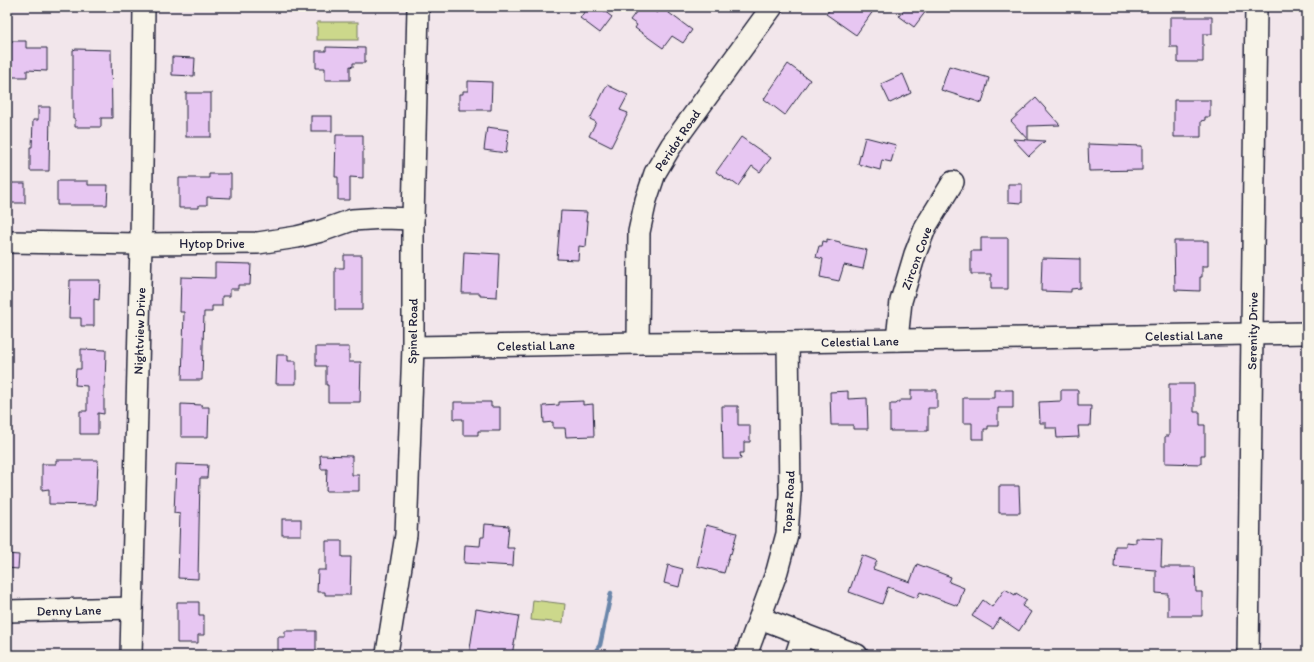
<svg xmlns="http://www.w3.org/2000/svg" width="1314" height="662" viewBox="0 0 1314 662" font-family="Itim,sans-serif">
	<rect width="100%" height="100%" fill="#f2e6eb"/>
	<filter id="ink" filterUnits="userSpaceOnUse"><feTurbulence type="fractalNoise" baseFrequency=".025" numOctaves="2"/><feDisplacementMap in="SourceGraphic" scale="8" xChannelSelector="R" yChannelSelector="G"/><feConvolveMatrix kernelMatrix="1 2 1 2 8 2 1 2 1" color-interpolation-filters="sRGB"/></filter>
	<g filter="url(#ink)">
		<g fill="#ccd88b" stroke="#777d63">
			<rect x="317" y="22" width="41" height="18"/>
			<path d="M 533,600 L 565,604 L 563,623 L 531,620 Z"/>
		</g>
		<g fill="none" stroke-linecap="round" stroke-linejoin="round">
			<path stroke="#6a86aa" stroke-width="4.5" d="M 593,655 L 600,645 L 611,593"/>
		</g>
		<g fill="#e7c6f2" stroke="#22223b">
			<path d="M 588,7 L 599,7 L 612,17 L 600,33 L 580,18 Z"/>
			<path d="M 640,7 L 649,7 L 657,13 L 661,7 L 692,30 L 683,43 L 672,36 L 663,48 L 635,28 L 637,25 L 630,20 Z"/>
			<path d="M 832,7 L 876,7 L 856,35 L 826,14 Z"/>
			<path d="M 906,7 L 929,7 L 914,27 L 899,16 Z"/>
			<path d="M 1170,17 L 1212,17 L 1212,34 L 1203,34 L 1203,62 L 1178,62 L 1178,47 L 1170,47 Z"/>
			<path d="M 7,41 L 26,41 L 26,48 L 47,48 L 47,71 L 27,70 L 27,77 L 7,77 Z"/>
			<path d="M 326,47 L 365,48 L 365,63 L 353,63 L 353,67 L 350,66 L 350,80 L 325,80 L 325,68 L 316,68 L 316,51 L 326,51 Z"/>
			<path d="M 76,49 L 111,50 L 112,118 L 101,118 L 101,127 L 75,127 L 75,118 L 73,118 L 73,50 Z"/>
			<path d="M 172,57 L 195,58 L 194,76 L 172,75 Z"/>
			<path d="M 788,64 L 810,80 L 785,115 L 764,99 Z"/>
			<path d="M 949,66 L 989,78 L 982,103 L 941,90 Z"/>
			<path d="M 903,74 L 911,93 L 890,103 L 881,84 Z"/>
			<path d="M 468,81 L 492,82 L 491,110 L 459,110 L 459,94 L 463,94 L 463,91 L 468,91 Z"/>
			<path d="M 607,85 L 628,95 L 620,110 L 628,113 L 611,147 L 589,136 L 596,122 L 590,119 Z"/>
			<rect x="186" y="93" width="25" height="44"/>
			<path d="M 1036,98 L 1060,125 L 1028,126 L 1028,140 L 1011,121 Z"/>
			<path d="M 1174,100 L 1210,100 L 1210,117 L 1205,117 L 1205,120 L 1201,121 L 1201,137 L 1174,137 Z"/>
			<path d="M 38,107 L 50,107 L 49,171 L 30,171 L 30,147 L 32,147 L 33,120 L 38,120 Z"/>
			<rect x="311" y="116" width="21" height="15"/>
			<path d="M 487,127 L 509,130 L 506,153 L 484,150 Z"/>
			<path d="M 336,135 L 363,135 L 363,178 L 350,177 L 350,200 L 338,200 L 338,177 L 335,177 Z"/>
			<path d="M 741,137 L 771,158 L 760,172 L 752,166 L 738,186 L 730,180 L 729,181 L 716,172 Z"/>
			<path d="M 865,137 L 896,145 L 891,162 L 882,160 L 880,170 L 858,164 Z"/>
			<path d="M 1013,139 L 1045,141 L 1029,156 Z"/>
			<path d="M 1088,144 L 1142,146 L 1142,170 L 1089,171 Z"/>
			<path d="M 209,174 L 231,174 L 231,198 L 207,197 L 207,205 L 199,205 L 199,208 L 179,208 L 179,178 L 209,178 Z"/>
			<path d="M 57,181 L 88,181 L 88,185 L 108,185 L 107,205 L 57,205 Z"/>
			<rect x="7" y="183" width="18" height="20"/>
			<path d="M 1008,184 L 1022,184 L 1022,203 L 1008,202 Z"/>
			<path d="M 561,211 L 587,212 L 586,221 L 588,221 L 586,247 L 579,246 L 578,260 L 557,259 Z"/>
			<path d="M 981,238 L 1008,238 L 1008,289 L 991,289 L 991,274 L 971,274 L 971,251 L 981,251 Z"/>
			<path d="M 827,239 L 840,242 L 840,244 L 867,250 L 863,269 L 844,265 L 839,281 L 820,277 L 823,259 L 816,257 L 819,246 L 822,246 L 823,241 L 827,242 Z"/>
			<path d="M 1174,241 L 1208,241 L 1208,266 L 1202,266 L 1202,277 L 1200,277 L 1200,291 L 1175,290 Z"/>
			<path d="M 464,252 L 499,254 L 497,297 L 480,296 L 480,293 L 462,293 Z"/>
			<path d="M 344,255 L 362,255 L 362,310 L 335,310 L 335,268 L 344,268 Z"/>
			<path d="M 1042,258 L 1080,259 L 1080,288 L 1071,289 L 1071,292 L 1041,291 Z"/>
			<path d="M 215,263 L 251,264 L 250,285 L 238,285 L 238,289 L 230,289 L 230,296 L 222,296 L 222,306 L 212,306 L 212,312 L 204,312 L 202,380 L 182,380 L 184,312 L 180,312 L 181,277 L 215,278 Z"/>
			<path d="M 70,280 L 100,280 L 99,300 L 94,299 L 94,326 L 81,326 L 81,318 L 69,318 Z"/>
			<path d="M 316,347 L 349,347 L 349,362 L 361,362 L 360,402 L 328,402 L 328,385 L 326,385 L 326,366 L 316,366 Z"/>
			<path d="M 81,349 L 106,350 L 105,386 L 104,386 L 104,414 L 98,413 L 98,434 L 80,434 L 80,411 L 87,411 L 87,386 L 75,385 L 76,369 L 81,369 Z"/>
			<path d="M 277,355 L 288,355 L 288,361 L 296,361 L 296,384 L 276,384 Z"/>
			<path d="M 1169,384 L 1194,384 L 1194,412 L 1200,412 L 1200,425 L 1205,425 L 1205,455 L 1201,455 L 1201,464 L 1165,463 L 1165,436 L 1169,436 Z"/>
			<path d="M 911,390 L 937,390 L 937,408 L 928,408 L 928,431 L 890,431 L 890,404 L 896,404 L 901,400 L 911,400 Z"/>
			<path d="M 994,390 L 1013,390 L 1013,408 L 998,408 L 998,426 L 988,426 L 988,429 L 984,429 L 984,439 L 972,439 L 972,423 L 963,423 L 963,398 L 994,398 Z"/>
			<path d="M 1061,390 L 1078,390 L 1078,406 L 1091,406 L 1090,426 L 1078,426 L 1079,437 L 1057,438 L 1056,428 L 1046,428 L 1046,423 L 1040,423 L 1039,402 L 1061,401 Z"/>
			<path d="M 848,391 L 848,399 L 867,398 L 868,429 L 853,429 L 853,425 L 831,425 L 830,392 Z"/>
			<path d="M 583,401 L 583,405 L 593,404 L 594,436 L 566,437 L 565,428 L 553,428 L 553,422 L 544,423 L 543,406 L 559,405 L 559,402 Z"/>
			<path d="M 454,402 L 491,402 L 491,407 L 500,407 L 500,431 L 478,431 L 478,435 L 463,435 L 463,419 L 454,419 Z"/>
			<path d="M 181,404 L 202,405 L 201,407 L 209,407 L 208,437 L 181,437 Z"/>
			<path d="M 722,406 L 738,406 L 738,425 L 750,425 L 750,442 L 744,442 L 744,453 L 740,453 L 741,459 L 723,459 Z"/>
			<path d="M 320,455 L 352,456 L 352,475 L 359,475 L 359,491 L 326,491 L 327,469 L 321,469 Z"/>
			<path d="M 56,460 L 98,460 L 96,505 L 49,504 L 49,489 L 42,490 L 42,464 L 56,464 Z"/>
			<path d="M 176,464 L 208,465 L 207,478 L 200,478 L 198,579 L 178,578 L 180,514 L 174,513 Z"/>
			<path d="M 999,486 L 1019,486 L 1020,513 L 999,513 Z"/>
			<rect x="282" y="519" width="19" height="16"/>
			<path d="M 485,524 L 509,526 L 507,548 L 514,548 L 513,566 L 464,563 L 465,545 L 480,546 L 481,537 L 484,537 Z"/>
			<path d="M 706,525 L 737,533 L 731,554 L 730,553 L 724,573 L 697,566 Z"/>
			<path d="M 1136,538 L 1162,539 L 1161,567 L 1195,567 L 1196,592 L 1202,592 L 1202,616 L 1168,616 L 1168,594 L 1156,593 L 1156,570 L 1114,567 L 1115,546 L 1126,546 L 1126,542 L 1136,543 Z"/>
			<path d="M 326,541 L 342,541 L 342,557 L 351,557 L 350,595 L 325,595 L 325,592 L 317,592 L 318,570 L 326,570 Z"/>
			<path d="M 7,554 L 19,555 L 18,569 L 7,568 Z"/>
			<path d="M 862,555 L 877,561 L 873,569 L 910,582 L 917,564 L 951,577 L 949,582 L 964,588 L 958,606 L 920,592 L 917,598 L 888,587 L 882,604 L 849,592 Z"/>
			<path d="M 668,565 L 683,569 L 679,587 L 664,583 Z"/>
			<path d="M 1005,589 L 1015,595 L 1016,593 L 1027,600 L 1022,606 L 1031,612 L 1019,631 L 1000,618 L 993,629 L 972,616 L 983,600 L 992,607 Z"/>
			<path d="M 177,602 L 199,602 L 199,615 L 204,615 L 204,635 L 198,635 L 198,643 L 177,643 Z"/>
			<path d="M 476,609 L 519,616 L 512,655 L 469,655 Z"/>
			<path d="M 285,631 L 316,631 L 316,655 L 278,655 L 278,637 L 285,637 Z"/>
		</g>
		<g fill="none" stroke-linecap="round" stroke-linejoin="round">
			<g stroke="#22223b" stroke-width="24">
				<g id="minor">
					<path d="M 7,242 L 141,244 L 258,243 L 297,237 L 321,231 L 352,220 L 384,218 L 413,219"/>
					<path d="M 897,340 L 901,301 L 915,254 L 926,226 L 953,182"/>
					<path d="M 638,343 L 639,232 L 646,200 L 655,173 L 671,146 L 772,7"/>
					<path d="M 413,347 L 638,343 L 788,342 L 1307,333"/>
					<path d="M 7,611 L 132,608"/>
					<path d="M 760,618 L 857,655"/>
					<path d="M 387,653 L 406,535 L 413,347 L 413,219 L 418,7"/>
					<path d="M 131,655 L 141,244 L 144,7"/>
					<path d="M 746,655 L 777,571 L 787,534 L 790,494 L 788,342"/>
					<path d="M 796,655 L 803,634"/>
					<path d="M 1248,655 L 1256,7"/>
				</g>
			</g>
			<use href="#minor" stroke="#f7f3e8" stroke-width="21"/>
		</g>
	</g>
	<g text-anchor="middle" stroke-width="3" stroke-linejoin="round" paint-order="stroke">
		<g font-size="13" fill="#22223b" stroke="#f7f3e8">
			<text transform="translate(677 140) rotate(-56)" y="5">Peridot Road</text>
			<text x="212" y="248">Hytop Drive</text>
			<text transform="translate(916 258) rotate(-70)" y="5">Zircon Cove</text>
			<text transform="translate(139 331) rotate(-88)" y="5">Nightview Drive</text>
			<text transform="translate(412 331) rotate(-89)" y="5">Spinel Road</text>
			<text transform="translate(1252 331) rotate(-89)" y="5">Serenity Drive</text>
			<text transform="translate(1184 335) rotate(-1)" y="5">Celestial Lane</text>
			<text transform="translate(860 341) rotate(-1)" y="5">Celestial Lane</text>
			<text transform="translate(536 345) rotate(-1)" y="5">Celestial Lane</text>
			<text transform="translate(788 502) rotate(-87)" y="5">Topaz Road</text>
			<text transform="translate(69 610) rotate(-1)" y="5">Denny Lane</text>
		</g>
	</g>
	<rect width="1314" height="662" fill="none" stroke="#f7f3e8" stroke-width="24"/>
	<rect x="12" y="12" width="1290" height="638" fill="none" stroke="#22223b" stroke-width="1.5" filter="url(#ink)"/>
</svg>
